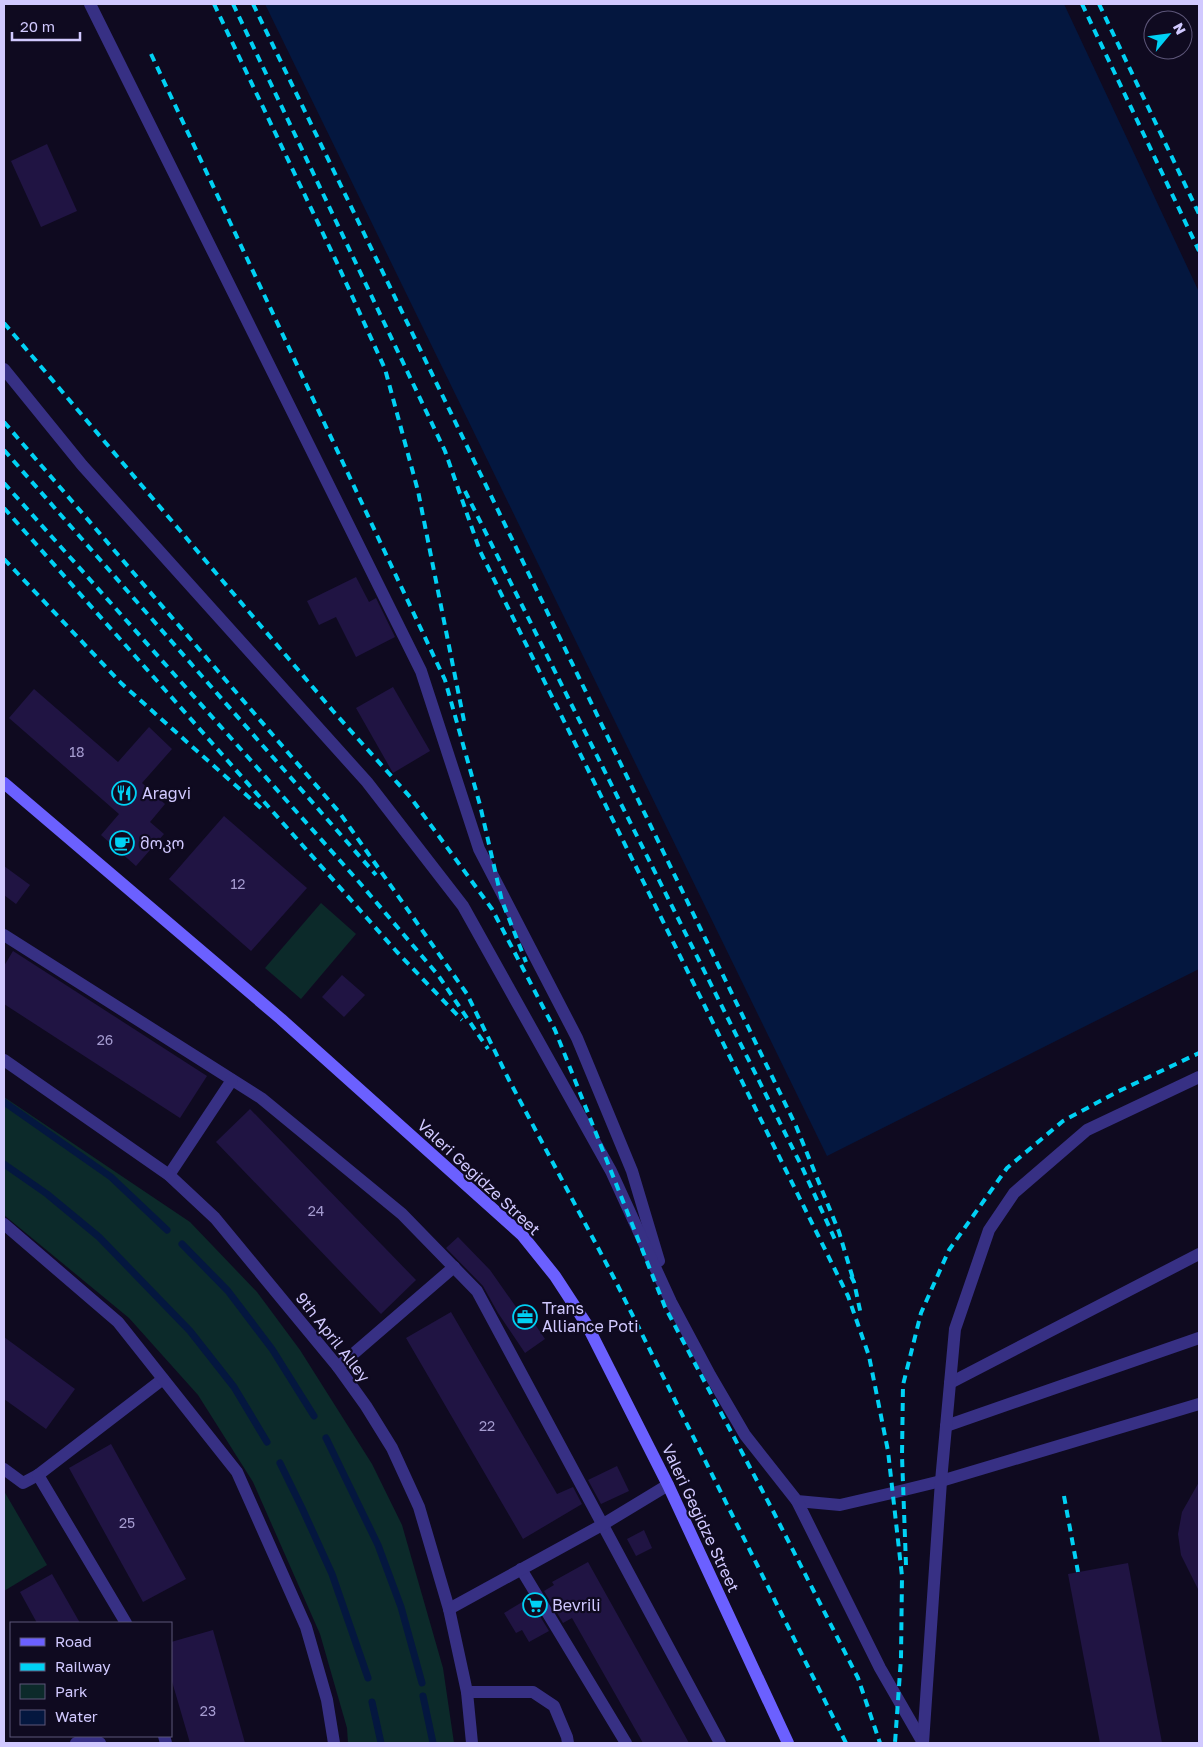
<svg xmlns="http://www.w3.org/2000/svg" width="1203" height="1747" viewBox="0 0 1203 1747" font-family="'Golos Text','Noto Sans Georgian',sans-serif">
	<rect width="100%" height="100%" fill="#0f0a20"/>
	<g fill="#0c2a2a">
		<path d="M 321,903 L 356,934 L 301,999 L 265,968 Z"/>
		<path d="M 4,1097 L 190,1222 L 257,1292 L 300,1350 L 372,1464 L 402,1525 L 443,1668 L 454,1743 L 348,1743 L 347,1728 L 320,1634 L 253,1482 L 198,1395 L 129,1318 L 4,1215 Z"/>
		<path d="M 4,1491 L 47,1565 L 4,1591 Z"/>
	</g>
	<path fill="#04173f" d="M 265,4 L 1064,4 L 1199,292 L 1199,969 L 827,1156 Z"/>
	<g fill="none" stroke-linecap="round" stroke-linejoin="round">
		<g stroke="#04173f" stroke-width="7">
			<path d="M 4,1102 L 111,1177 L 167,1230"/>
			<path d="M 4,1164 L 47,1194 L 99,1237 L 190,1331 L 234,1387 L 267,1442"/>
			<path d="M 182,1244 L 228,1291 L 272,1349 L 314,1416"/>
			<path d="M 326,1438 L 378,1545 L 401,1607 L 422,1683"/>
			<path d="M 280,1463 L 302,1508 L 332,1574 L 368,1678"/>
			<path d="M 423,1696 L 433,1743"/>
			<path d="M 372,1702 L 381,1743"/>
		</g>
	</g>
	<g fill="#201443">
		<path d="M 47,144 L 77,211 L 41,227 L 11,161 Z"/>
		<path d="M 356,577 L 369,602 L 376,598 L 395,637 L 356,657 L 336,617 L 319,625 L 307,601 Z"/>
		<path d="M 393,687 L 430,751 L 393,773 L 356,708 Z"/>
		<path d="M 34,689 L 118,762 L 149,727 L 172,749 L 142,783 L 165,804 L 150,822 L 164,834 L 136,866 L 101,835 L 119,814 L 9,718 Z"/>
		<path d="M 224,816 L 307,888 L 251,951 L 169,879 Z"/>
		<path d="M 4,866 L 30,885 L 16,904 L 4,895 Z"/>
		<path d="M 13,951 L 207,1076 L 180,1118 L 4,1004 L 4,966 Z"/>
		<path d="M 342,975 L 365,995 L 344,1017 L 322,997 Z"/>
		<path d="M 250,1109 L 416,1280 L 381,1314 L 216,1142 Z"/>
		<path d="M 458,1237 L 490,1270 L 521,1314 L 526,1311 L 545,1339 L 525,1353 L 498,1313 L 483,1286 L 446,1248 Z"/>
		<path d="M 451,1312 L 557,1494 L 573,1487 L 582,1504 L 523,1539 L 406,1338 Z"/>
		<path d="M 4,1337 L 75,1389 L 46,1429 L 4,1399 Z"/>
		<path d="M 111,1444 L 186,1579 L 143,1602 L 69,1468 Z"/>
		<path d="M 617,1466 L 629,1491 L 601,1504 L 588,1480 Z"/>
		<path d="M 1199,1482 L 1199,1591 L 1181,1555 L 1178,1534 L 1182,1512 Z"/>
		<path d="M 644,1530 L 652,1548 L 636,1556 L 627,1539 Z"/>
		<path d="M 588,1562 L 689,1743 L 643,1743 L 572,1618 L 563,1623 L 544,1591 L 554,1585 L 552,1582 Z"/>
		<path d="M 1128,1563 L 1162,1743 L 1100,1743 L 1068,1574 Z"/>
		<path d="M 52,1574 L 80,1623 L 37,1623 L 20,1592 Z"/>
		<path d="M 529,1598 L 549,1631 L 529,1642 L 522,1630 L 516,1633 L 504,1613 Z"/>
		<path d="M 213,1630 L 245,1743 L 190,1743 L 171,1678 L 171,1642 Z"/>
	</g>
	<g fill="none" stroke-linecap="round" stroke-linejoin="round">
		<g stroke="#373084" stroke-width="12">
			<path d="M 90,4 L 421,671 L 479,849 L 577,1038 L 632,1171 L 659,1261"/>
			<path d="M 4,369 L 82,465 L 367,782 L 463,906 L 611,1171 L 671,1302 L 710,1375 L 745,1435 L 797,1501 L 840,1505 L 892,1493 L 941,1481 L 1199,1404"/>
			<path d="M 4,935 L 261,1098 L 402,1214 L 477,1291 L 720,1743"/>
			<path d="M 169,1175 L 232,1080"/>
			<path d="M 338,1367 L 454,1267"/>
			<path d="M 950,1383 L 1199,1254"/>
			<path d="M 946,1426 L 1199,1338"/>
			<path d="M 4,1469 L 23,1483 L 38,1475 L 163,1379"/>
			<path d="M 38,1475 L 126,1623"/>
			<path d="M 797,1501 L 880,1668 L 922,1741"/>
			<path d="M 521,1569 L 626,1743"/>
			<path d="M 467,1692 L 533,1692 L 554,1706 L 567,1737 L 568,1743"/>
			<path d="M 164,1736 L 166,1743"/>
			<path d="M 76,1743 L 91,1738 L 100,1743"/>
			<path d="M 923,1743 L 941,1481 L 955,1329 L 989,1230 L 1014,1193 L 1087,1130 L 1199,1077"/>
		</g>
		<g stroke="#373084" stroke-width="12">
			<path d="M 4,1060 L 169,1175 L 215,1218 L 338,1367 L 366,1406 L 392,1448 L 419,1507 L 449,1609 L 467,1692 L 472,1743"/>
			<path d="M 4,1224 L 118,1322 L 237,1472 L 306,1627 L 327,1700 L 334,1743"/>
			<path d="M 449,1609 L 602,1525 L 668,1485"/>
		</g>
		<path stroke="#6b60ff" stroke-width="12" d="M 4,783 L 281,1019 L 522,1235 L 555,1276 L 587,1325 L 668,1485 L 788,1743"/>
		<g stroke="#00d1f4" stroke-width="4" stroke-dasharray="8 6" stroke-linecap="butt">
			<path d="M 214,4 L 338,265 L 385,369 L 418,491 L 464,721"/>
			<path d="M 233,4 L 445,451 L 480,551 L 848,1296 L 869,1356 L 888,1451 L 902,1576 L 901,1658 L 895,1743"/>
			<path d="M 253,4 L 796,1126 L 839,1232 L 854,1282"/>
			<path d="M 1082,4 L 1199,251"/>
			<path d="M 1099,4 L 1199,214"/>
			<path d="M 151,54 L 445,680 L 480,805 L 502,901 L 526,962"/>
			<path d="M 4,323 L 333,711 L 411,798 L 492,909 L 555,1030 L 665,1307 L 772,1509 L 858,1678 L 880,1743"/>
			<path d="M 4,422 L 339,812 L 467,994 L 509,1080 L 614,1278 L 846,1743"/>
			<path d="M 4,450 L 376,875"/>
			<path d="M 4,483 L 359,882 L 438,975 L 488,1049"/>
			<path d="M 465,491 L 802,1167 L 837,1244"/>
			<path d="M 4,508 L 397,952 L 462,1020"/>
			<path d="M 4,559 L 121,683 L 262,809"/>
			<path d="M 851,1276 L 854,1282 L 861,1315"/>
			<path d="M 1064,1496 L 1078,1572"/>
			<path d="M 906,1565 L 902,1456 L 903,1385 L 921,1313 L 949,1250 L 1007,1168 L 1063,1121 L 1117,1092 L 1199,1053"/>
		</g>
	</g>
	<defs>
		<g id="restaurant-ring" transform="scale(1.25)"><circle r="9.5" fill="#0f0a20" stroke="#00d1f4" stroke-width="1.5"/><path d="M-5-6h1v4h1v-4h1v4h1v-4h1v5L-1.5 .5V6h-2V.5L-5-1ZM5-6V6H3V1.5H1.5Q1.5-4 5-6Z" fill="#00d1f4"/></g>
		<g id="cafe-ring" transform="scale(1.25)"><circle r="9.5" fill="#0f0a20" stroke="#00d1f4" stroke-width="1.5"/><path d="M-5.5-4.5H6V0H3Q3 3.5 0 3.5H-2.5Q-5.5 3.5-5.5 0ZM3-3.2v2h1.7v-2ZM-6 4.5H4V6H-6Z" fill="#00d1f4"/></g>
		<g id="office-ring" transform="scale(1.25)"><circle r="9.5" fill="#0f0a20" stroke="#00d1f4" stroke-width="1.5"/><path d="M-6-3h4V-5.5h4V-3h4V5H-6ZM-1-4.5V-3h2v-1.5ZM-6 0V1H6V0Z" fill="#00d1f4"/></g>
		<g id="supermarket-ring" transform="scale(1.25)"><circle r="9.5" fill="#0f0a20" stroke="#00d1f4" stroke-width="1.5"/><path d="M-6-5.5h2.5l.6 2H6L4.5 2H-2.5L-4.4-4H-6ZM-1.5 3.2a1.3 1.3 0 1 0 .1 0ZM3 3.2a1.3 1.3 0 1 0 .1 0Z" fill="#00d1f4"/></g>
	</defs>
	<g fill-rule="evenodd">
		<use href="#restaurant-ring" x="124" y="793"/>
		<use href="#cafe-ring" x="122" y="843"/>
		<use href="#office-ring" x="525" y="1317"/>
		<use href="#supermarket-ring" x="535" y="1605"/>
	</g>
	<g text-anchor="middle" stroke-width="4.5" stroke-linejoin="round" paint-order="stroke">
		<g font-size="14" fill="#a59cd0">
			<text x="77" y="757">18</text>
			<text x="238" y="889">12</text>
			<text x="105" y="1045">26</text>
			<text x="316" y="1216">24</text>
			<text x="487" y="1431">22</text>
			<text x="127" y="1528">25</text>
			<text x="208" y="1716">23</text>
		</g>
		<g font-size="16" fill="#d1c9ff" stroke="#0f0a20" text-anchor="start">
			<text x="142" y="799">Aragvi</text>
			<text x="140" y="849">მოკო</text>
			<text x="542" y="1314">Trans<tspan x="542" dy="18">Alliance Poti</tspan></text>
			<text x="552" y="1611">Bevrili</text>
		</g>
		<g font-size="16" fill="#d1c9ff" stroke="#0f0a20">
			<text transform="translate(479 1177) rotate(43)" y="6">Valeri Gegidze Street</text>
			<text transform="translate(333 1337) rotate(52)" y="6">9th April Alley</text>
			<text transform="translate(701 1518) rotate(65)" y="6">Valeri Gegidze Street</text>
		</g>
	</g>
	<rect width="1203" height="1747" fill="none" stroke="#d1c9ff" stroke-width="10"/>
	<rect x="10" y="1622" width="162" height="115" fill="#0f0a20" stroke="#5d5679"/>
	<rect x="20" y="1638" width="25" height="8" fill="#6b60ff" stroke="#5d5679"/>
	<text x="55" y="1647" font-size="15" fill="#d1c9ff">Road</text>
	<rect x="20" y="1663" width="25" height="8" fill="#00d1f4" stroke="#5d5679"/>
	<text x="55" y="1672" font-size="15" fill="#d1c9ff">Railway</text>
	<rect x="20" y="1684" width="25" height="15" fill="#0c2a2a" stroke="#5d5679"/>
	<text x="55" y="1697" font-size="15" fill="#d1c9ff">Park</text>
	<rect x="20" y="1710" width="25" height="15" fill="#04173f" stroke="#5d5679"/>
	<text x="55" y="1722" font-size="15" fill="#d1c9ff">Water</text>
	<g transform="translate(1168 35) rotate(61)"><circle r="24" fill="#0f0a20" stroke="#5d5679"/>
	<path d="M0-4L9 19L0 12L-9 19Z" fill="#00d1f4"/>
	<text y="-8" font-size="14" font-weight="bold" text-anchor="middle" fill="#d1c9ff">N</text>
	</g>
	<path d="M12 32v8h68v-8" fill="none" stroke="#d1c9ff" stroke-width="2.5"/>
	<text x="20" y="32" font-size="15" fill="#d1c9ff" stroke="#0f0a20" stroke-width="4" paint-order="stroke">20 m</text>
</svg>
